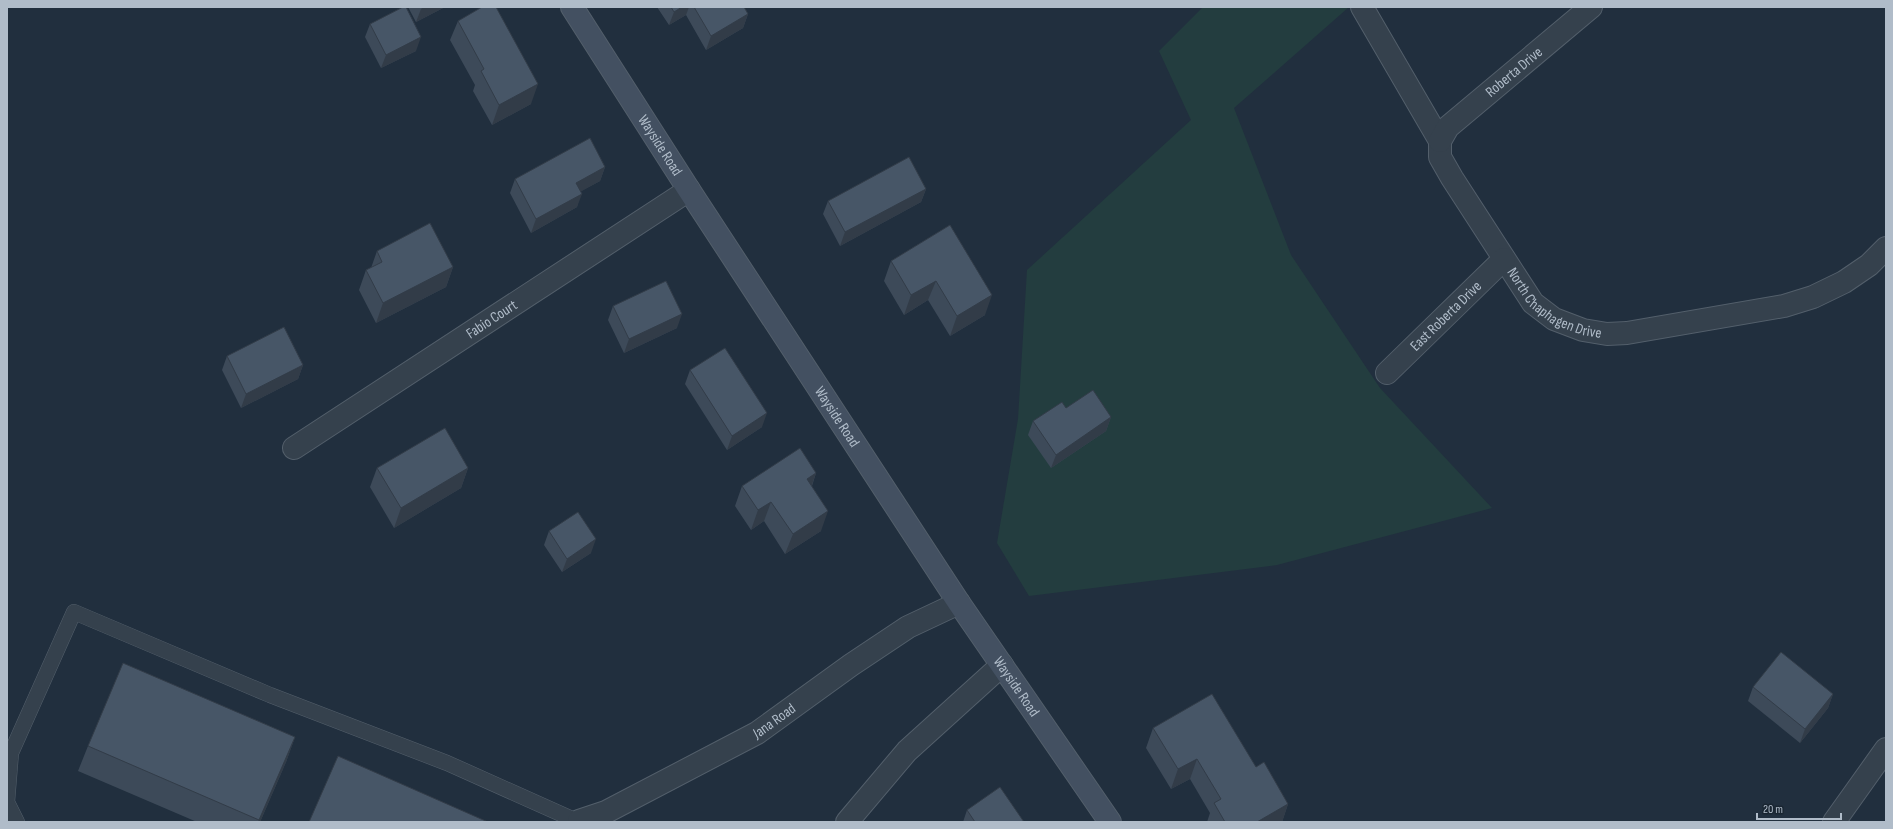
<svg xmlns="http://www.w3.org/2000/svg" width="1893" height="829" viewBox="0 0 1893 829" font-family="'Sofia Sans Condensed',sans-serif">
	<rect width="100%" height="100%" fill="#212f3e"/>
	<path fill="#233d3f" d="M 1203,7 L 1349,7 L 1234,108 L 1291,255 L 1380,388 L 1492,508 L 1277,565 L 1029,596 L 997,543 L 1018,419 L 1027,270 L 1191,120 L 1159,51 Z"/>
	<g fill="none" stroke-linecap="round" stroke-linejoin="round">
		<g stroke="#535f6b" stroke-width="16">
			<path id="lane" d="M 17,822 L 7,802 L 11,753 L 74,612 L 270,695 L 447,763 L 579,822"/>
		</g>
		<g stroke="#535f6b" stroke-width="24">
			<g id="street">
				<path id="s1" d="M 1362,7 L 1440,141 L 1440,157 L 1452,178 L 1533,303 L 1554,319 L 1583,330 L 1607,334 L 1627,333 L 1784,306 L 1813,297 L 1844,282 L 1869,265 L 1886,248"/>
				<path id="s2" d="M 1440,141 L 1448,127 L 1591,7"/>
				<path id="s3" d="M 1387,373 L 1504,259"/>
				<path id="s4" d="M 294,448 L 689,190"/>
				<path id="s5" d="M 579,821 L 606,812 L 757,733 L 851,665 L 908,627 L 959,603"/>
				<path d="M 847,822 L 907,751 L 1002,665"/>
				<path d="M 1834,822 L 1886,749"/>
			</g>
		</g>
		<g stroke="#535f6b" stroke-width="24">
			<g id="secondary">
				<path id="s6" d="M 572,7 L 689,190 L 959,603 L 1110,822"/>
			</g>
		</g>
		<use href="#lane" stroke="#35414d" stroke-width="15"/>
		<use href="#street" stroke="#35414d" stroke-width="22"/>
		<use href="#secondary" stroke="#435061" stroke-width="22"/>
	</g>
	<g fill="#3d4a59">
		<path d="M 408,7 L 445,7 L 416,22 Z"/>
		<path d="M 657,7 L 744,7 L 748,14 L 743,28 L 706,50 L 686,15 L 669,25 Z"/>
		<path d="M 458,21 L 531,104 L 492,125 L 473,91 L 475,85 L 450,40 Z"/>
		<path d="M 370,24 L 416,51 L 381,68 L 365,37 Z"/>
		<path d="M 605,167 L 600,181 L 581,191 L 577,207 L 531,233 L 510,193 L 515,179 Z"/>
		<path d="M 926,189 L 921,202 L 840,246 L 823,214 L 828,201 Z"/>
		<path d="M 950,225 L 985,315 L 950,336 L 928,300 L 904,315 L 884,281 L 891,261 Z"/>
		<path d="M 377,251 L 453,267 L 446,287 L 376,323 L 359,290 L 366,270 L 371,268 Z"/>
		<path d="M 613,306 L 677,328 L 624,353 L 608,320 Z"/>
		<path d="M 227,356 L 303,365 L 298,379 L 241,408 L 222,370 Z"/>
		<path d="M 690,370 L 762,427 L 727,450 L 685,384 Z"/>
		<path d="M 1066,408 L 1111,417 L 1106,431 L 1051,468 L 1028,435 L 1033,421 Z"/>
		<path d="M 377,468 L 468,468 L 461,488 L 394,528 L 370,487 Z"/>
		<path d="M 816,473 L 812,486 L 821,531 L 785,554 L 764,521 L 751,530 L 735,506 L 742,486 Z"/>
		<path d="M 549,531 L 591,553 L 562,572 L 544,545 Z"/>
		<path d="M 1753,687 L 1833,694 L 1828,708 L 1800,743 L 1748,701 Z"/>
		<path d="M 1153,728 L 1256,767 L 1288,804 L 1282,822 L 1207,822 L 1210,813 L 1190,779 L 1171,789 L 1146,748 Z"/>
		<path d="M 295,737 L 286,762 L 260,822 L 197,822 L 78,771 L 88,746 Z"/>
		<path d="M 967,810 L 1024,822 L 963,822 Z"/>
	</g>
	<g fill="#323c48">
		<path d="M 424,7 L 445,7 L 416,22 L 421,9 Z"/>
		<path d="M 682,7 L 689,7 L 686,15 L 669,25 L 674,12 Z"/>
		<path d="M 748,14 L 743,28 L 706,50 L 711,36 Z"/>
		<path d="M 421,37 L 416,51 L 381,68 L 386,55 Z"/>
		<path d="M 538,84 L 531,104 L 492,125 L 499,105 Z"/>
		<path d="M 605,167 L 600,181 L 571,197 L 576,183 Z"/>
		<path d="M 926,189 L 921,202 L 840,246 L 845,232 Z"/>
		<path d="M 582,194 L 577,207 L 531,233 L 536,219 Z"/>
		<path d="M 453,267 L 446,287 L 376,323 L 383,303 Z"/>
		<path d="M 936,281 L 928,300 L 904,315 L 911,295 Z"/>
		<path d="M 992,295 L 985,315 L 950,336 L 957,316 Z"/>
		<path d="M 682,314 L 677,328 L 624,353 L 629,339 Z"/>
		<path d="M 303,365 L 298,379 L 241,408 L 246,394 Z"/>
		<path d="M 767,413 L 762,427 L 727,450 L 732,436 Z"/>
		<path d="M 1111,417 L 1106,431 L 1051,468 L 1056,455 Z"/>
		<path d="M 468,468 L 461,488 L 394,528 L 401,508 Z"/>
		<path d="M 816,473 L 809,493 L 807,479 Z"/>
		<path d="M 771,502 L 764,521 L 751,530 L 758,510 Z"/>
		<path d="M 828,511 L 821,531 L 785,554 L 793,534 Z"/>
		<path d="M 596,539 L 591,553 L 562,572 L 567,559 Z"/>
		<path d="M 1833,694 L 1828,708 L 1800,743 L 1805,729 Z"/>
		<path d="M 295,737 L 286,762 L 260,822 L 258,822 Z"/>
		<path d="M 1197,759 L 1190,779 L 1171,789 L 1178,769 Z"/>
		<path d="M 1288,804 L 1282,822 L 1257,822 Z"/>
	</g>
	<g fill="#475667" stroke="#323c48">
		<path d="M 403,7 L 406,7 L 421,37 L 386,55 L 370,24 Z"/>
		<path d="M 482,7 L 496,7 L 538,84 L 499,105 L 481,71 L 484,69 L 458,21 Z"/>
		<path d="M 671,7 L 682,7 L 674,12 Z"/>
		<path d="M 694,7 L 744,7 L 748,14 L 711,36 Z"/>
		<path d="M 590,138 L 605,167 L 576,183 L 582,194 L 536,219 L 515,179 Z"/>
		<path d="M 909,157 L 926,189 L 845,232 L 828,201 Z"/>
		<path d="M 430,223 L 453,267 L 383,303 L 366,270 L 382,262 L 377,251 Z"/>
		<path d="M 950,225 L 992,295 L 957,316 L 936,281 L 911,295 L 891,261 Z"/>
		<path d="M 666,281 L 682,314 L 629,339 L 613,306 Z"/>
		<path d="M 284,327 L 303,365 L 246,394 L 227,356 Z"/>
		<path d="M 725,348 L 767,413 L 732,436 L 690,370 Z"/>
		<path d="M 1093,390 L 1111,417 L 1056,455 L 1033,421 L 1062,402 L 1066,408 Z"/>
		<path d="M 445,428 L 468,468 L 401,508 L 377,468 Z"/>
		<path d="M 800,448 L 816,473 L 807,479 L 828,511 L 793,534 L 771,502 L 758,510 L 742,486 Z"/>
		<path d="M 578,512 L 596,539 L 567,559 L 549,531 Z"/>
		<path d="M 1781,652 L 1833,694 L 1805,729 L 1753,687 Z"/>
		<path d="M 123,663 L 295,737 L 259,820 L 88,746 Z"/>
		<path d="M 1212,694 L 1256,767 L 1264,762 L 1288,804 L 1257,822 L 1225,822 L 1214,803 L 1221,799 L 1197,759 L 1178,769 L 1153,728 Z"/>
		<path d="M 338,756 L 488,822 L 309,822 Z"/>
		<path d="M 1000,787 L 1024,822 L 975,822 L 967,810 Z"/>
	</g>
	<g text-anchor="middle" stroke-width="3" stroke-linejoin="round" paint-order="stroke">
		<g font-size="15" fill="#b0bcc9" stroke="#1a2632">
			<text dy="5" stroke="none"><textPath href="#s2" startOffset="102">Roberta Drive</textPath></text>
			<text dy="5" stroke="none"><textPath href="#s6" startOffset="164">Wayside Road</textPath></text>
			<text dy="5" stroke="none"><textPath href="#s1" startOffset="362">North Chaphagen Drive</textPath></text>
			<text dy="5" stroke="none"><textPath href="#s3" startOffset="82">East Roberta Drive</textPath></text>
			<text dy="5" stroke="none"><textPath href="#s4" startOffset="236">Fabio Court</textPath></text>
			<text dy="5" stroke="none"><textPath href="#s6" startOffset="488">Wayside Road</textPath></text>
			<text dy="5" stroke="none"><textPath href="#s6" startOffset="812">Wayside Road</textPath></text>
			<text dy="5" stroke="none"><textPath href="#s5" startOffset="220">Jana Road</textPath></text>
		</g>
	</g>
	<rect width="1893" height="829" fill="none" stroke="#b0bcc9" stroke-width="16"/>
	<path d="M1757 813v6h84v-6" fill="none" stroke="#b0bcc9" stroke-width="2"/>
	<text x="1763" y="813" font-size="12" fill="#b0bcc9" stroke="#1a2632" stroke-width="3" paint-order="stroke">20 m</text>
</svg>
